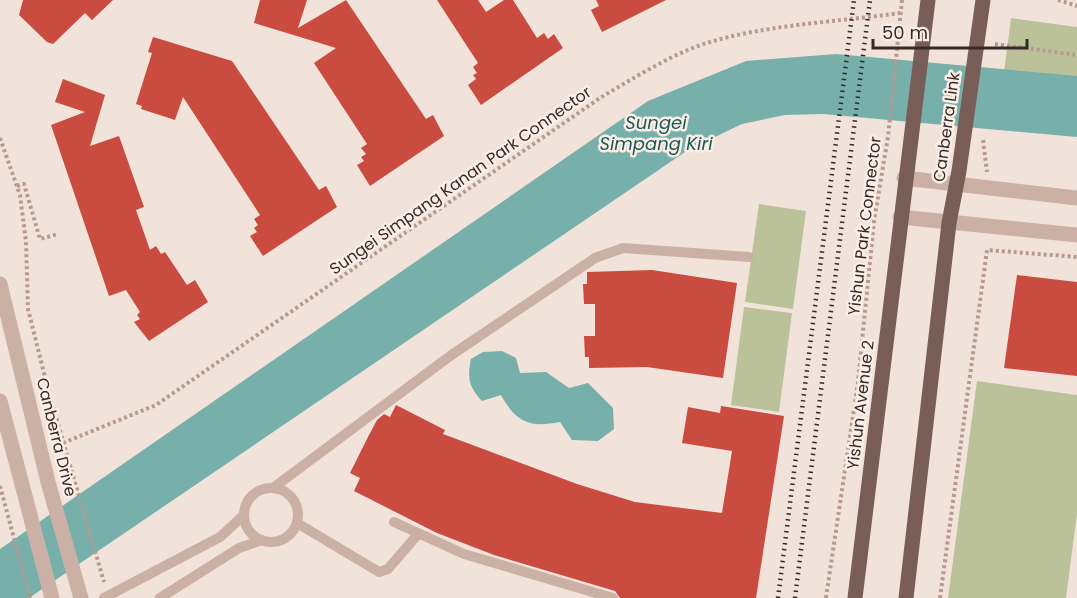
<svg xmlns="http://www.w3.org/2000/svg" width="1077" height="598" viewBox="0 0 1077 598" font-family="Poppins,sans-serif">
	<rect width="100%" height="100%" fill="#f2e3da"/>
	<g fill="#bbc299">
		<path d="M 1011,18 L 1077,27 L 1077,113 L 1000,103 Z"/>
		<path d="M 759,204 L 806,211 L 793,309 L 745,302 Z"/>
		<path d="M 744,307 L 792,313 L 779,412 L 731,405 Z"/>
		<path d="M 977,381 L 1077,395 L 1077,514 L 1066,598 L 948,598 Z"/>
	</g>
	<g fill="#77b0aa">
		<path d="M 836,54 L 1077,76 L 1077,137 L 823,114 L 785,115 L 742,124 L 688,150 L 29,598 L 0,598 L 0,549 L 648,101 L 746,61 Z"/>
		<path d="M 502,351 L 516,358 L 520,373 L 546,372 L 569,388 L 588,383 L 613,408 L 614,429 L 598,441 L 572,440 L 560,422 C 529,428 516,422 501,395 L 482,401 C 469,387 467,378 471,359 L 483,352 Z"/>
	</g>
	<g fill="#ca4b40">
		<path d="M 23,0 L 113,0 L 92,20 L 85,13 L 53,44 L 47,42 L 19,15 Z"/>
		<path d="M 260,0 L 307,0 L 298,28 L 346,0 L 426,119 L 433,115 L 444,136 L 370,186 L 357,165 L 364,161 L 361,157 L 366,154 L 361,148 L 367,144 L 314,63 L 336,48 L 254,23 Z"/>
		<path d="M 437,0 L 478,0 L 486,12 L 504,0 L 513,0 L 537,38 L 544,33 L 548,39 L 554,34 L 563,48 L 481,105 L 468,85 L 476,79 L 473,75 L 477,73 L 473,67 L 478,63 Z"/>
		<path d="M 596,0 L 666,0 L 602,32 L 591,10 L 599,6 Z"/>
		<path d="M 153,37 L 232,61 L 319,190 L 326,186 L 337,207 L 263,256 L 250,236 L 257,232 L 254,228 L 258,225 L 254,219 L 260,215 L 183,97 L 175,120 L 141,109 L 142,106 L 136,104 L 152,53 L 148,52 Z"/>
		<path d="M 63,79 L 105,95 L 90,146 L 119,136 L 144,207 L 136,210 L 150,250 L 156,246 L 161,254 L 165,252 L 187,285 L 195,280 L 208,302 L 149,341 L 134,322 L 140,319 L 137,315 L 140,312 L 126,290 L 109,296 L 51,125 L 85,112 L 55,102 Z"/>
		<path d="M 652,270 L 737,283 L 723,378 L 647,367 L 589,368 L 589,357 L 585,357 L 584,336 L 595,336 L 595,304 L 584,304 L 583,284 L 587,284 L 587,272 Z"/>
		<path d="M 1017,275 L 1077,282 L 1077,376 L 1004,368 Z"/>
		<path d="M 396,405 L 445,430 L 443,434 L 577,484 L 635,502 L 722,513 L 732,451 L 682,443 L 688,407 L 720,413 L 721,406 L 784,416 L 756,598 L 620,598 L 615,591 L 494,555 L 437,533 L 354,491 L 360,478 L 350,473 L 368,437 L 377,420 L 384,414 L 390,417 Z"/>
	</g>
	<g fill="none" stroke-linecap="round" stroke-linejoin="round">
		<g stroke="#b79a8f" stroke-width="4" stroke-dasharray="3 3" stroke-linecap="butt">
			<path d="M 1058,0 L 1077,6"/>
			<path d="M 995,44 L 1077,55"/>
			<path d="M 0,138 L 20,195 L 26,242 L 28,309 L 49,393 L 104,582"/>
			<path d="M 983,140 L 987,172"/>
			<path d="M 17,186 L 24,184 L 40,239 L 58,234"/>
			<path d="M 63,443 L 156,405 L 600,98 C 632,79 675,52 710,42 C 771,24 837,22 900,13"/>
			<path d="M 0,486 L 30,598"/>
			<path d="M 826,598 L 858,382 L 874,221 L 888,137 L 902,0"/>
			<path d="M 940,598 L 987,250 L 1077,257"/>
		</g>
		<g stroke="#cbb0a5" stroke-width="10">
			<path d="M 273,488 L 450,356 L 595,258 L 623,248 L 749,257"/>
			<circle cx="271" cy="515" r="27"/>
			<path d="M 394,522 L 464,554 L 613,598"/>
			<path d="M 297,523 L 379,572 L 388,569 L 418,534"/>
			<path d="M 104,598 L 220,537 L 244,515"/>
			<path d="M 160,598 L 239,548 L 262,540"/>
		</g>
		<g stroke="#cbb0a5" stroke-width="15">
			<path d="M 904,178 L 1077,198"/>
			<path d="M 900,217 L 1077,235"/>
			<path d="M 0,284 L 48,482 L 81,598"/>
			<path d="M 0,401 L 52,598"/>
		</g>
		<g stroke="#795d57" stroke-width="15">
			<path d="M 855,598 L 928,0"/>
			<path d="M 906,598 L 949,223 L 959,171 L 983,0"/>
		</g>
		<g stroke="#362927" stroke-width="4.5" stroke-dasharray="1.5 4.5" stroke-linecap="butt">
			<path d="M 778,598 L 854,0"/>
			<path d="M 795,598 L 870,0"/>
		</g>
	</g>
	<g text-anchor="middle" stroke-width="5" stroke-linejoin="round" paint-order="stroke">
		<g font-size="16" fill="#362927" stroke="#faeee6">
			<text transform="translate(946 127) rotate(-82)" y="6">Canberra Link</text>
			<text transform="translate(460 180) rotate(-35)" y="6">Sungei Simpang Kanan Park Connector</text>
			<text transform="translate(864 226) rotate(-83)" y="6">Yishun Park Connector</text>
			<text transform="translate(860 405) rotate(-83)" y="6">Yishun Avenue 2</text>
			<text transform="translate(57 437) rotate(76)" y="6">Canberra Drive</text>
		</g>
		<g font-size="18" font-style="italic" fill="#1b5953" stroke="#faeee6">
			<text x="656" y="129">Sungei<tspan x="656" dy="21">Simpang Kiri</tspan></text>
		</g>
	</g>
	<path d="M873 39v9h154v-9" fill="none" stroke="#362927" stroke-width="3"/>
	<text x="882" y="39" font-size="18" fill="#362927" stroke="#faeee6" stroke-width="4.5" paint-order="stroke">50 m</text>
</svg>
